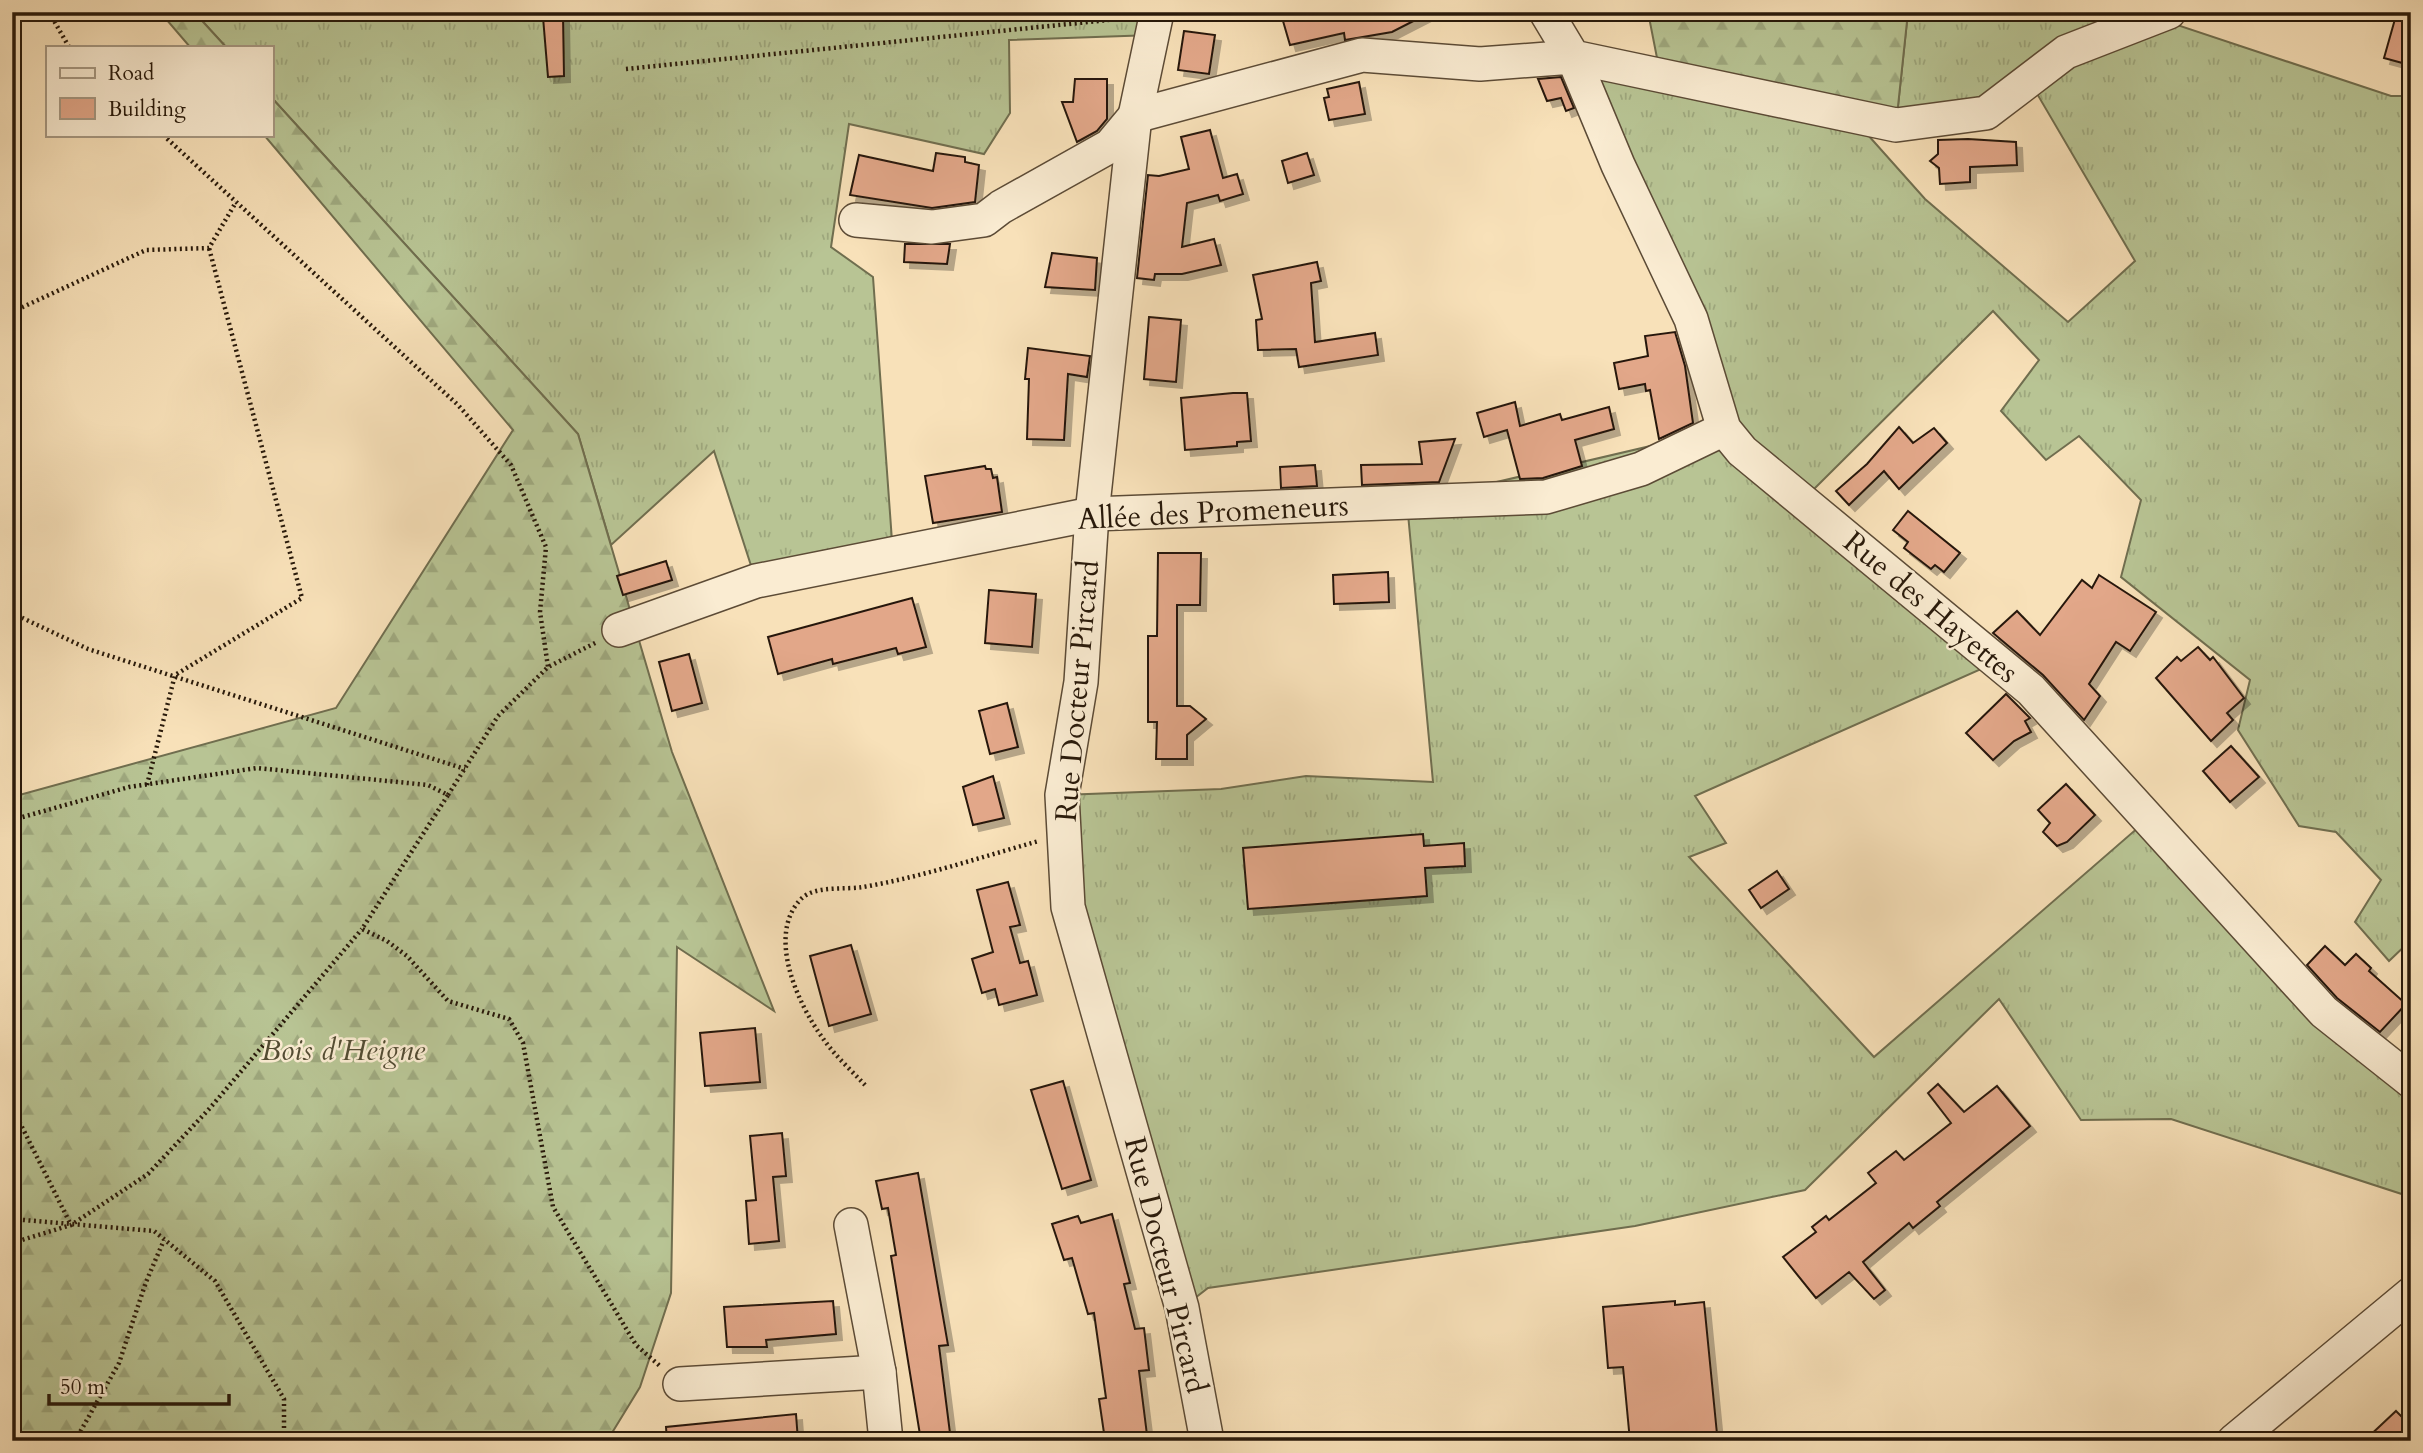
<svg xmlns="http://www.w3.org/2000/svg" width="2423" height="1453" viewBox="0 0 2423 1453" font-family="Cardo,serif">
	<defs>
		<pattern id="grass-tufts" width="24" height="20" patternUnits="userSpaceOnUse" patternTransform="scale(1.75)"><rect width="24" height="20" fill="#b8c494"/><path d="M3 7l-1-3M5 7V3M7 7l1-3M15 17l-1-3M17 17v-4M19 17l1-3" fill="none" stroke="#9ea87e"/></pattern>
		<pattern id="forest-firs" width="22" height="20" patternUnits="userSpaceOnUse" patternTransform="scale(1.75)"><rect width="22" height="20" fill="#b8c494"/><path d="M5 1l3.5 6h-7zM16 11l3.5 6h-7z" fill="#9ea87e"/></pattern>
		<filter id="shadow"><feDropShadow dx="6" dy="6" stdDeviation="0" flood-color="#0004"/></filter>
	</defs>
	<rect width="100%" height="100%" fill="#f8e1b9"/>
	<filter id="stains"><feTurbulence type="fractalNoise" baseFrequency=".00286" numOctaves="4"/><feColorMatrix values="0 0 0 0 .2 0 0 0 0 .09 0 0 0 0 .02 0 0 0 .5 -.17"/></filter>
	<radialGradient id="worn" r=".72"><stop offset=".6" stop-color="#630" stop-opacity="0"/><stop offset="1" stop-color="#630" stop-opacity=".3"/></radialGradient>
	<g fill="url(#grass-tufts)" stroke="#706e4f" stroke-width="2">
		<path d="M 194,12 L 1157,12 L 1153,35 L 1009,40 L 1010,113 L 984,154 L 849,124 L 831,247 L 873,277 L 892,541 L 756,581 L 714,451 L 611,545 L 578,434 L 271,97 L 271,47 L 226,47 Z"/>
		<path d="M 1908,12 L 2167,12 L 2177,25 L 2391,96 L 2411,96 L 2411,940 L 2389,961 L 2355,922 L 2381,880 L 2336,832 L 2299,826 L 2238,730 L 2250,680 L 2121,577 L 2141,500 L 2079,436 L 2046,460 L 2001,411 L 2039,360 L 1993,311 L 1812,491 L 1997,662 L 1695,796 L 1726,843 L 1689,857 L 1874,1057 L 2148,819 L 2411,1081 L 2411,1197 L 2171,1119 L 2081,1120 L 1999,999 L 1805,1190 L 1635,1226 L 1208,1288 L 1182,1308 L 1103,1027 L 1062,795 L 1221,789 L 1306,776 L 1433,782 L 1407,503 L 1723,429 L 1573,57 L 1851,116 L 1925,199 L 2068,322 L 2135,261 L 2029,80 L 1896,125 Z"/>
	</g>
	<g fill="url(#forest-firs)" stroke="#706e4f" stroke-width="2">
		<path d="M 160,12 L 194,12 L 226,47 L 190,47 Z"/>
		<path d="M 1648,12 L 1908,12 L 1896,125 L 1657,58 Z"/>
		<path d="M 271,97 L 578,434 L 672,752 L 774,1011 L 677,947 L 671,1293 L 640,1387 L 607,1441 L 12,1441 L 12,797 L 336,708 L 513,430 L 264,135 L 271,135 Z"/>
	</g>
	<g fill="#e2a789" stroke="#28190a" stroke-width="2" filter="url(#shadow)">
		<path d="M 1313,12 L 1431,12 L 1392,32 L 1345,40 L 1344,33 L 1290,45 L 1283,21 Z"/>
		<path d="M 2397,12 L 2409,12 L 2411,46 L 2406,64 L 2384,58 Z"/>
		<path d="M 563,15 L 564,76 L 548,77 L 543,17 Z"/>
		<path d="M 1184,31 L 1215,35 L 1209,74 L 1178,70 Z"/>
		<path d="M 1561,77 L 1574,108 L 1566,111 L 1561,98 L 1547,101 L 1538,79 Z"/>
		<path d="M 1075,79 L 1107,79 L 1107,119 L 1097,131 L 1077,142 L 1062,102 L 1073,102 Z"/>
		<path d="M 1359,82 L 1365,114 L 1329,120 L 1324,98 L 1329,97 L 1327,89 Z"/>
		<path d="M 1210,130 L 1223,178 L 1237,174 L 1243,194 L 1220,201 L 1218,195 L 1187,203 L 1182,247 L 1214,239 L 1221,265 L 1182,274 L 1155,274 L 1154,280 L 1137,278 L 1148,175 L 1159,176 L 1189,169 L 1181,137 Z"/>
		<path d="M 1968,139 L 2016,142 L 2017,165 L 1970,167 L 1970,182 L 1940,184 L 1939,168 L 1930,161 L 1938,154 L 1938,140 Z"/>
		<path d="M 936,153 L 965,157 L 965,162 L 979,165 L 975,202 L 932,208 L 850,195 L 859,155 L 933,171 Z"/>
		<path d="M 1307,153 L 1314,175 L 1288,183 L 1282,161 Z"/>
		<path d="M 905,244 L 950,244 L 947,264 L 904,262 Z"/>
		<path d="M 1052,253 L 1097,258 L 1095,290 L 1045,287 Z"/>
		<path d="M 1317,262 L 1321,281 L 1311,283 L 1315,342 L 1375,333 L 1378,355 L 1299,367 L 1296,349 L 1258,350 L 1256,320 L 1262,319 L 1253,275 Z"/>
		<path d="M 1149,317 L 1181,320 L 1176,382 L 1144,379 Z"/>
		<path d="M 1675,332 L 1685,366 L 1693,423 L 1659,439 L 1650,390 L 1646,391 L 1645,384 L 1619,389 L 1614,363 L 1648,356 L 1645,336 Z"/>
		<path d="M 1028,348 L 1090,356 L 1087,377 L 1068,374 L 1064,440 L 1027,439 L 1029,379 L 1025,379 Z"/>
		<path d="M 1233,393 L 1247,393 L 1251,441 L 1237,442 L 1237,446 L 1185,450 L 1181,398 Z"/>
		<path d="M 1515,402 L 1520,426 L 1560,414 L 1562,420 L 1609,407 L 1614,429 L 1575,440 L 1582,466 L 1543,478 L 1520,479 L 1507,430 L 1484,437 L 1477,413 Z"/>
		<path d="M 1899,427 L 1913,443 L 1934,428 L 1947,443 L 1899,489 L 1884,471 L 1849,505 L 1836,491 L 1867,464 Z"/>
		<path d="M 1455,439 L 1439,482 L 1362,485 L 1361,465 L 1422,464 L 1419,442 Z"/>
		<path d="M 1315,465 L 1317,486 L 1281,488 L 1280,467 Z"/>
		<path d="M 985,466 L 986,469 L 991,469 L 993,478 L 997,477 L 1002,512 L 933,523 L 925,476 Z"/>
		<path d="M 1908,511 L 1960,553 L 1944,572 L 1935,565 L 1931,569 L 1904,548 L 1908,542 L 1893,530 Z"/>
		<path d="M 1158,553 L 1201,553 L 1200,605 L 1177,605 L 1177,706 L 1190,706 L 1206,719 L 1187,735 L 1187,759 L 1156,759 L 1157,722 L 1148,722 L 1148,636 L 1157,636 Z"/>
		<path d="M 666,561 L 672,580 L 623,595 L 617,576 Z"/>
		<path d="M 1388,572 L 1389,602 L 1334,604 L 1333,575 Z"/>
		<path d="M 2099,575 L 2156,612 L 2130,651 L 2116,642 L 2089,684 L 2100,696 L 2084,720 L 2043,675 L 1993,633 L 2017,611 L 2040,635 L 2082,580 L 2092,588 Z"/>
		<path d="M 989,590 L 1036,594 L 1032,647 L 985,643 Z"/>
		<path d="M 912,598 L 926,647 L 898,654 L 896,648 L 833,664 L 832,659 L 778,674 L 768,637 Z"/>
		<path d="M 2198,647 L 2210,660 L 2213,657 L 2244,698 L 2227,713 L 2233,720 L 2211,741 L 2156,678 L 2177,657 L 2181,661 Z"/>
		<path d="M 689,654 L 702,703 L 672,711 L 659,662 Z"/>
		<path d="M 2006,694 L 2030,718 L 2025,721 L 2031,732 L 2014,741 L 1993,760 L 1966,733 Z"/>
		<path d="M 1007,703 L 1018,747 L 990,754 L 979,711 Z"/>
		<path d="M 2231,746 L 2259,777 L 2230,802 L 2203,771 Z"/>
		<path d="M 993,776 L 1004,818 L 973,825 L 963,787 Z"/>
		<path d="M 2066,784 L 2095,815 L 2067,842 L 2057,846 L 2043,832 L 2050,823 L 2038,810 Z"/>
		<path d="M 1423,834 L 1424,846 L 1464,843 L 1465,866 L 1425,868 L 1427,896 L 1248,909 L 1243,848 Z"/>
		<path d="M 1777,871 L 1789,889 L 1761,908 L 1749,890 Z"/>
		<path d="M 1008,882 L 1020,925 L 1010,927 L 1020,963 L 1028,961 L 1037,995 L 999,1005 L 995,989 L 982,993 L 972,959 L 993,952 L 977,890 Z"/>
		<path d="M 851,945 L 871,1014 L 829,1026 L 810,956 Z"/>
		<path d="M 2325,946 L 2345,965 L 2356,954 L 2371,968 L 2369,971 L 2406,1004 L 2380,1032 L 2337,998 L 2307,965 Z"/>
		<path d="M 755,1028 L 760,1082 L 705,1086 L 700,1033 Z"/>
		<path d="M 1063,1081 L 1091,1180 L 1062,1189 L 1031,1090 Z"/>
		<path d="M 1938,1084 L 1964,1112 L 1997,1086 L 2030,1126 L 1937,1202 L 1940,1206 L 1913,1228 L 1909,1223 L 1863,1262 L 1885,1290 L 1874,1299 L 1849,1272 L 1816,1298 L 1783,1257 L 1816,1232 L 1812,1227 L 1826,1216 L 1829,1220 L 1876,1183 L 1868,1173 L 1896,1151 L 1904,1160 L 1951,1123 L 1928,1093 Z"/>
		<path d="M 782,1133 L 786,1176 L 773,1177 L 779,1241 L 749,1244 L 746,1201 L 756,1200 L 750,1136 Z"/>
		<path d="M 918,1173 L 948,1345 L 939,1346 L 951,1441 L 921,1441 L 891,1256 L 896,1255 L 888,1208 L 882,1209 L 876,1181 Z"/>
		<path d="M 1112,1214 L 1130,1283 L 1124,1284 L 1135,1329 L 1144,1328 L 1149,1370 L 1139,1371 L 1147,1435 L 1105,1440 L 1099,1399 L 1106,1398 L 1094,1313 L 1088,1314 L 1072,1258 L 1064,1260 L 1052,1224 L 1078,1216 L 1081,1223 Z"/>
		<path d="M 833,1301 L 836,1334 L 766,1340 L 767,1347 L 727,1347 L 724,1307 Z"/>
		<path d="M 1675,1301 L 1675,1305 L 1704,1302 L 1717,1434 L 1686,1437 L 1686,1441 L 1630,1441 L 1623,1367 L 1608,1368 L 1603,1307 Z"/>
		<path d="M 2396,1411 L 2411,1426 L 2411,1441 L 2364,1441 Z"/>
		<path d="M 796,1414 L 798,1441 L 667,1441 L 666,1427 Z"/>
	</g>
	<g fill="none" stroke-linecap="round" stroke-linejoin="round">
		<g stroke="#5c4b36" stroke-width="36">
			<g id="minor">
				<path d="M 1157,12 L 1135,116 L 1092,514 L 1081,682 L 1062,795 L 1068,907 L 1182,1308 L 1207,1441"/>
				<path d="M 1546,12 L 1573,57 L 1896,125 L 1986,113 L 2066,52 L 2169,12"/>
				<path d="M 856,220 L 932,227 L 984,220 L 1001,207 L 1110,146 L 1135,116 L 1362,55 L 1480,64 L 1573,57 L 1618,165 L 1691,319 L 1724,429 L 1742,451 L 2031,690 L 2324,1012 L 2411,1081"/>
				<path d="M 619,630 L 756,581 L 1092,514 L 1546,497 L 1641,469 L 1724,429"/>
				<path d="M 851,1225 L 879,1372 L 886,1441"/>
				<path d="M 680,1384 L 879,1372"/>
				<path d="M 2234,1441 L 2411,1294"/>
			</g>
		</g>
		<g stroke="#28190a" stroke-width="4.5" stroke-dasharray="2 3.5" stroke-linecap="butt">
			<path d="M 49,12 L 69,47"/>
			<path d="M 626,69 L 1128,18"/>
			<path d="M 163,135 L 458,405 L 511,465 L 546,547 L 540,612 L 548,667"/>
			<path d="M 12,312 L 146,250 L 209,248 L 236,202"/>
			<path d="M 12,613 L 88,649 L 465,769"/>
			<path d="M 147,785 L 175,675 L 302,598 L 209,248"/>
			<path d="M 448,795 L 498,716 L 548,667 L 597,642"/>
			<path d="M 12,820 L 129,787 L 257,768 L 428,785 L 448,795 L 362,929 L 387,941 L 407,956 L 448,1001 L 509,1019 L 523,1043 L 553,1207 L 636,1345 L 661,1367"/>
			<path d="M 865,1085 C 851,1070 834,1055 822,1037 C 798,1004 766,935 801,899 C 815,885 844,890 863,887 C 922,877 981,857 1039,841"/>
			<path d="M 12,1107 L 71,1225"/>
			<path d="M 12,1219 L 154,1231 L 215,1281 L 284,1399 L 284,1441"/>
			<path d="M 12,1243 L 71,1225 L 148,1174 L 210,1108 L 362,929"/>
			<path d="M 75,1441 L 119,1363 L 146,1282 L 164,1240"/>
		</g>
		<use href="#minor" stroke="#faecd2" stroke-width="33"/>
	</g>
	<g text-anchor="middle" stroke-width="5" stroke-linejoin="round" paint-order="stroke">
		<g font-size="30" fill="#28190a" stroke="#faecd2">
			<text transform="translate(1213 512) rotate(-3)" y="10">Allée des Promeneurs</text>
			<text transform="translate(1931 607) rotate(40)" y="10">Rue des Hayettes</text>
			<text transform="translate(1077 691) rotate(-85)" y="10">Rue Docteur Pircard</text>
			<text transform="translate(1166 1265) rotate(76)" y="10">Rue Docteur Pircard</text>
		</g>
		<g font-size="30" font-style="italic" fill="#534c33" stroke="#faecd2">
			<text x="343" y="1060">Bois d'Heigne</text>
		</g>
	</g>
	<rect width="2423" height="1453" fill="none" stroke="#f8e1b9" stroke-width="42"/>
	<rect x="14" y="14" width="2395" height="1425" fill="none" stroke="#28190a" stroke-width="3.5"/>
	<rect x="21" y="21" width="2381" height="1411" fill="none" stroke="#28190a" stroke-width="2"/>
	<rect x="46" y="46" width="228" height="91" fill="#faecd2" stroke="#a69882" stroke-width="2"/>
	<rect x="60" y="68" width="35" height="10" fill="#faecd2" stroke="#a69882" stroke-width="2"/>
	<text x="108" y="80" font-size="21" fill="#28190a">Road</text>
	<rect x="60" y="98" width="35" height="21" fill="#e2a789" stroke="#a69882" stroke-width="2"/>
	<text x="108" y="116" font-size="21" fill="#28190a">Building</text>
	<path d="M49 1394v10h180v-10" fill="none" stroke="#28190a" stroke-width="3.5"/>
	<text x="60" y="1394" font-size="21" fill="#28190a" stroke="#faecd2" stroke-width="5" paint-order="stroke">50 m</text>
	<rect width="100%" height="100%" filter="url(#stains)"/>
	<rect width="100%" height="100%" fill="url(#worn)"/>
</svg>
